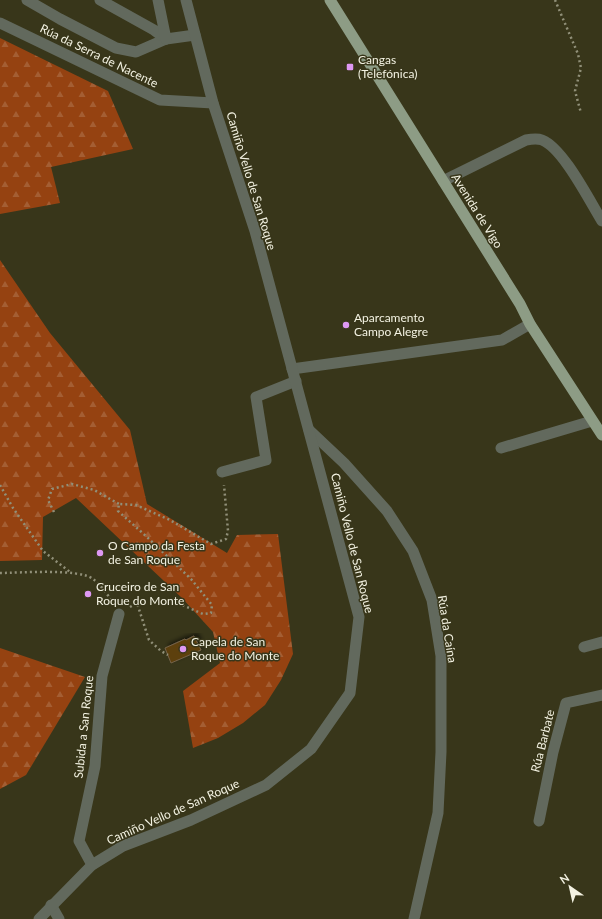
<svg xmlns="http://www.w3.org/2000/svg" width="602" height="919" viewBox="0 0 602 919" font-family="Lato,sans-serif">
	<defs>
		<pattern id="forest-firs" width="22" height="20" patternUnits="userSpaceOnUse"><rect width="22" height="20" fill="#954211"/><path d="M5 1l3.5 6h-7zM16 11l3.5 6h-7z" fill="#a45e33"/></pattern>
		<filter id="shadow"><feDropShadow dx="3.5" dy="-3.5" stdDeviation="2" flood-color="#0009"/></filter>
	</defs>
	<rect width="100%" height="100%" fill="#38361a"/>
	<g fill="url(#forest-firs)">
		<path d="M 0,38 L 108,91 L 133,149 L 51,167 L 60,203 L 0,214 Z"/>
		<path d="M 0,260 L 50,333 L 130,430 L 147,504 L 227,553 L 237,535 L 278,534 L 293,654 L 281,680 L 265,705 L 243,723 L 218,738 L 193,748 L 183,691 L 220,663 L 213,632 L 182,598 L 76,498 L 43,517 L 42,560 L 0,561 Z"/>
		<path d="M 0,648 L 85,677 L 26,775 L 0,789 Z"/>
	</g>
	<path fill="#5d3f0d" stroke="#76644b" filter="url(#shadow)" d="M 194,636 L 201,650 L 171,663 L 165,648 L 185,639 L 186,640 Z"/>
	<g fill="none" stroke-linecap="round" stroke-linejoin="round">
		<g stroke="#919079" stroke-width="2.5" stroke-dasharray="2 3" stroke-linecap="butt">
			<path d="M 555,0 L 578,54 L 581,68 L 575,91 L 581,113"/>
			<path d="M 0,485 L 13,508 L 43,551 L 70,572"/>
			<path d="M 54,512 L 48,500 L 52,489 L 72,484 L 94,490 L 119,504"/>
			<path d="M 0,573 C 19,573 79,568 93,579 C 101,585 108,595 113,603"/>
			<path d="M 178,603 L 203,614 L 211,613 L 212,605 L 191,579 L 147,537 L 118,511 L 119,504 L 136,505 L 170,520 L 211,544 L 226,539 L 228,531 L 224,485"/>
			<path d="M 130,607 L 137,603 L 149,640 L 161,651 L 168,655"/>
		</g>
		<g stroke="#62695d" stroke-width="11">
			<path d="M 27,0 L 60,19 L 116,48 L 136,52 L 166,39 L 195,35"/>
			<path d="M 100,0 L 154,30 L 166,39"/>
			<path d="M 158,0 L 166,39"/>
			<path d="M 0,23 L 160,100 L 213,103"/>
			<path d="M 443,181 L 526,140 C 531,139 537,138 542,140 C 563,148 589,200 602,221"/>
			<path d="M 292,369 L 502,340 L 530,324"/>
			<path d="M 309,430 L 344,463 L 387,511 L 413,551 L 432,600 L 441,656 L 441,752 L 438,813 L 414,919"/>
			<path d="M 501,448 L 592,421"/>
			<path d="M 222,472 L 266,460 L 256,397 L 296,381"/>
			<path d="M 584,647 L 602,642"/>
			<path d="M 539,821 L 553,752 L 566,703 L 602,695"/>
			<path d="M 92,865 L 79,841 L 95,766 L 102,676 L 119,614"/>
			<path d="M 51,905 L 59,919"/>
			<path d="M 39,919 L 92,865 L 123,846 L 191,820 L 266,785 L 311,749 L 350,693 L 359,617 L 255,231 L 213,103 L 186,0"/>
		</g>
		<path stroke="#8d9c85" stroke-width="11" d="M 330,0 L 520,304 L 530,324 L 602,435"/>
	</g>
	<g fill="#de98f3" stroke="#38361a" stroke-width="1.5">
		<rect x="346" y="63" width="8" height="8" rx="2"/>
		<circle cx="346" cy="325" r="4"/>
		<circle cx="100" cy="553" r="4"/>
		<circle cx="88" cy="594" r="4"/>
		<circle cx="183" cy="649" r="4"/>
	</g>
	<g text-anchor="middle" stroke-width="3" stroke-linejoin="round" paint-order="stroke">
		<g font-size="12" fill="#f3f2e2" stroke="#38361a">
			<text transform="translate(99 56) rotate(26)" y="4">Rúa da Serra de Nacente</text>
			<text transform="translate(251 181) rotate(73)" y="4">Camiño Vello de San Roque</text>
			<text transform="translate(477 211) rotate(58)" y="4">Avenida de Vigo</text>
			<text transform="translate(352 543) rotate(76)" y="4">Camiño Vello de San Roque</text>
			<text transform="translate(447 629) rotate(81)" y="4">Rúa da Caína</text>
			<text transform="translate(84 727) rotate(-84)" y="4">Subida a San Roque</text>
			<text transform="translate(543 741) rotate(-76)" y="4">Rúa Barbate</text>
			<text transform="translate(173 812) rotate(-24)" y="4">Camiño Vello de San Roque</text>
		</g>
		<g font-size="12" fill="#f3f2e2" stroke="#38361a" text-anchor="start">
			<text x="358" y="64">Cangas<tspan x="358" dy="14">(Telefónica)</tspan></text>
			<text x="354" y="322">Aparcamento<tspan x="354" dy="14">Campo Alegre</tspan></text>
			<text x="108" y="550">O Campo da Festa<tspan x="108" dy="14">de San Roque</tspan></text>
			<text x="96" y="591">Cruceiro de San<tspan x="96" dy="14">Roque do Monte</tspan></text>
			<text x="191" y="646">Capela de San<tspan x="191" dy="14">Roque do Monte</tspan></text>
		</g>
	</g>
	<g transform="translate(570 887) rotate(326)" stroke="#38361a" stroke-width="3" paint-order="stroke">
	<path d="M0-3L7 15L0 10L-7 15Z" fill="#f3f2e2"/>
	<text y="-6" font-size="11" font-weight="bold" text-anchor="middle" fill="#f3f2e2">N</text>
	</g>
</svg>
